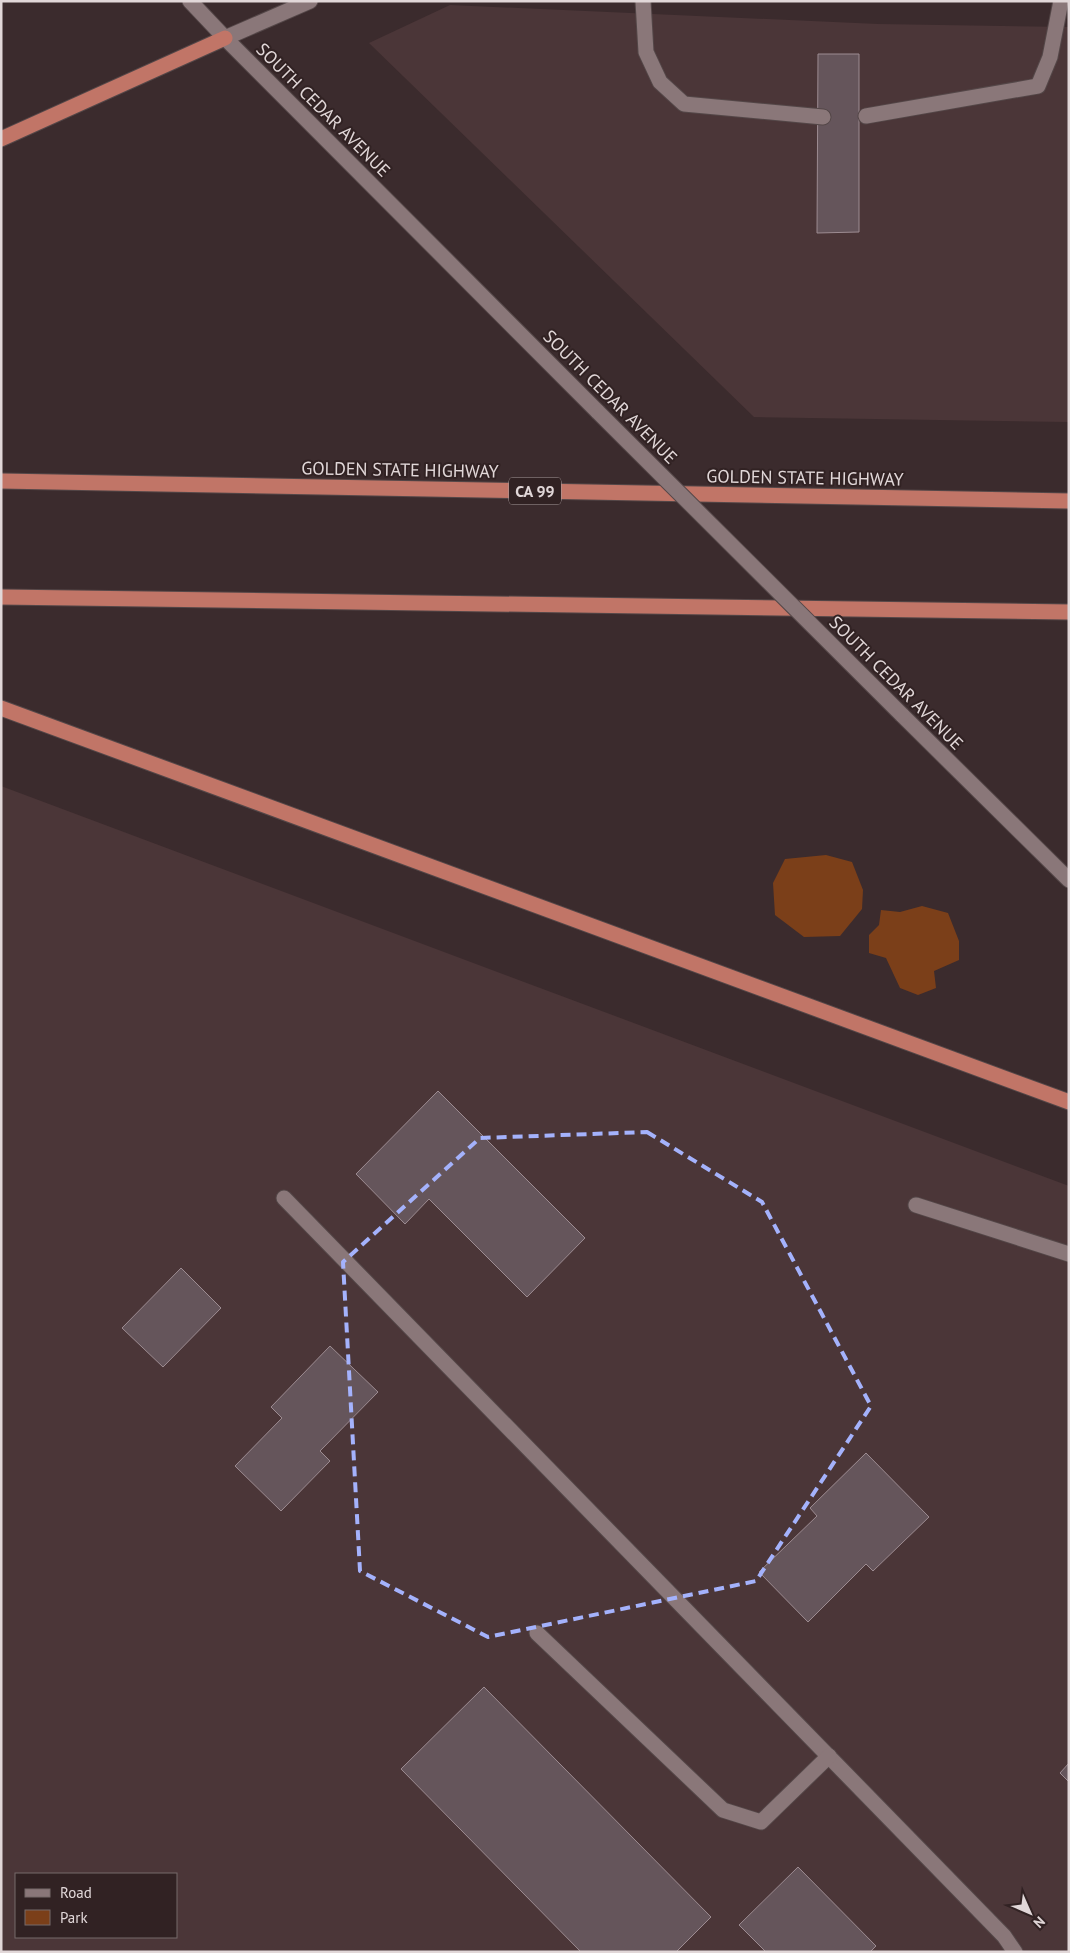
<svg xmlns="http://www.w3.org/2000/svg" width="1070" height="1953" viewBox="0 0 1070 1953" font-family="'PT Sans',sans-serif">
	<rect width="100%" height="100%" fill="#3b2b2d"/>
	<g fill="#4b3638" fill-rule="evenodd">
		<path d="M 450,5 L 878,24 L 1069,27 L 1069,422 L 754,417 L 369,43 Z"/>
		<path d="M 1,786 L 1069,1186 L 1069,1952 L 1,1952 ZM 16,1874 L 176,1874 L 176,1937 L 16,1937 Z"/>
	</g>
	<g fill="#7b3f19">
		<path d="M 826,855 L 852,862 L 863,890 L 862,909 L 840,936 L 804,937 L 775,915 L 773,883 L 785,859 Z"/>
		<path d="M 922,906 L 948,913 L 959,941 L 959,960 L 934,971 L 936,988 L 918,995 L 900,988 L 886,958 L 869,953 L 869,935 L 879,925 L 881,910 L 900,912 Z"/>
	</g>
	<g fill="#65555b" stroke="#9d8c92">
		<path d="M 818,54 L 859,54 L 859,232 L 817,233 Z"/>
		<path d="M 438,1091 L 585,1238 L 527,1297 L 429,1199 L 405,1224 L 356,1174 Z"/>
		<path d="M 181,1268 L 221,1308 L 163,1367 L 122,1328 Z"/>
		<path d="M 330,1346 L 378,1392 L 320,1451 L 330,1461 L 281,1511 L 235,1466 L 282,1418 L 271,1407 Z"/>
		<path d="M 866,1453 L 929,1517 L 873,1571 L 866,1564 L 808,1622 L 759,1572 L 817,1516 L 810,1508 Z"/>
		<path d="M 484,1687 L 711,1917 L 676,1952 L 581,1952 L 401,1769 Z"/>
		<path d="M 1069,1763 L 1069,1782 L 1060,1773 Z"/>
		<path d="M 798,1867 L 876,1946 L 870,1952 L 766,1952 L 739,1925 Z"/>
	</g>
	<g fill="none" stroke-linecap="round" stroke-linejoin="round">
		<g stroke="#544748" stroke-width="17">
			<g id="service">
				<path d="M 643,1 L 646,52 L 660,82 L 684,104 L 823,117"/>
				<path d="M 866,116 L 1038,86 L 1050,57 L 1061,1"/>
				<path d="M 284,1198 L 1004,1936 L 1015,1952"/>
				<path d="M 916,1205 L 1069,1254"/>
				<path d="M 537,1633 L 723,1810 L 761,1822 L 829,1756"/>
			</g>
		</g>
		<g stroke="#544748" stroke-width="17">
			<g id="tertiary">
				<path d="M 190,1 L 225,38 L 598,412"/>
				<path d="M 225,38 L 310,1"/>
				<path d="M 902,715 L 1069,880"/>
			</g>
		</g>
		<g stroke="#544748" stroke-width="17">
			<g id="motorway">
				<path d="M 1,139 L 225,38"/>
				<path d="M 1,481 L 1069,501"/>
				<path d="M 1,597 L 1069,612"/>
				<path d="M 1,708 L 1069,1102"/>
			</g>
		</g>
		<use href="#service" stroke="#8a7779" stroke-width="15"/>
		<use href="#tertiary" stroke="#8a7779" stroke-width="15"/>
		<use href="#motorway" stroke="#c17567" stroke-width="15"/>
		<g stroke="#544748" stroke-width="17" stroke-linecap="butt">
			<path id="tertiary-bridge" d="M 598,412 L 902,715"/>
		</g>
		<use href="#tertiary-bridge" stroke="#8a7779" stroke-width="15"/>
	</g>
	<path fill="none" stroke="#a4b2fc" stroke-width="4" stroke-dasharray="10 6" stroke-linejoin="round" d="M 647,1132 L 762,1202 L 871,1406 L 756,1581 L 488,1637 L 360,1571 L 343,1262 L 480,1138 Z"/>
	<g text-anchor="middle" stroke-width="4" stroke-linejoin="round" paint-order="stroke">
		<rect fill="#312223" stroke="#aca1a2" stroke-width="1" x="509" y="477.5" width="52" height="27" rx="4"/>
		<g font-size="16" font-weight="bold" fill="#e1d7d8">
			<text x="535" y="497">CA 99</text>
		</g>
		<g font-size="18" fill="#e1d7d8" stroke="#312223">
			<text transform="translate(323 110) rotate(45)" y="6">SOUTH CEDAR AVENUE</text>
			<text transform="translate(610 397) rotate(45)" y="6">SOUTH CEDAR AVENUE</text>
			<text transform="translate(400 470) rotate(1)" y="6">GOLDEN STATE HIGHWAY</text>
			<text transform="translate(805 478) rotate(1)" y="6">GOLDEN STATE HIGHWAY</text>
			<text transform="translate(896 683) rotate(45)" y="6">SOUTH CEDAR AVENUE</text>
		</g>
	</g>
	<rect width="1070" height="1953" fill="none" stroke="#e1d7d8" stroke-width="5"/>
	<rect x="15" y="1873" width="162" height="65" fill="#312223" stroke="#776a6b"/>
	<rect x="25" y="1889" width="25" height="8" fill="#8a7779" stroke="#776a6b"/>
	<text x="60" y="1898" font-size="15" fill="#e1d7d8">Road</text>
	<rect x="25" y="1910" width="25" height="15" fill="#7b3f19" stroke="#776a6b"/>
	<text x="60" y="1923" font-size="15" fill="#e1d7d8">Park</text>
	<g transform="translate(1030 1913) rotate(135)" stroke="#312223" stroke-width="4" paint-order="stroke">
	<path d="M0-4L9 19L0 12L-9 19Z" fill="#e1d7d8"/>
	<text y="-8" font-size="14" font-weight="bold" text-anchor="middle" fill="#e1d7d8">N</text>
	</g>
</svg>
